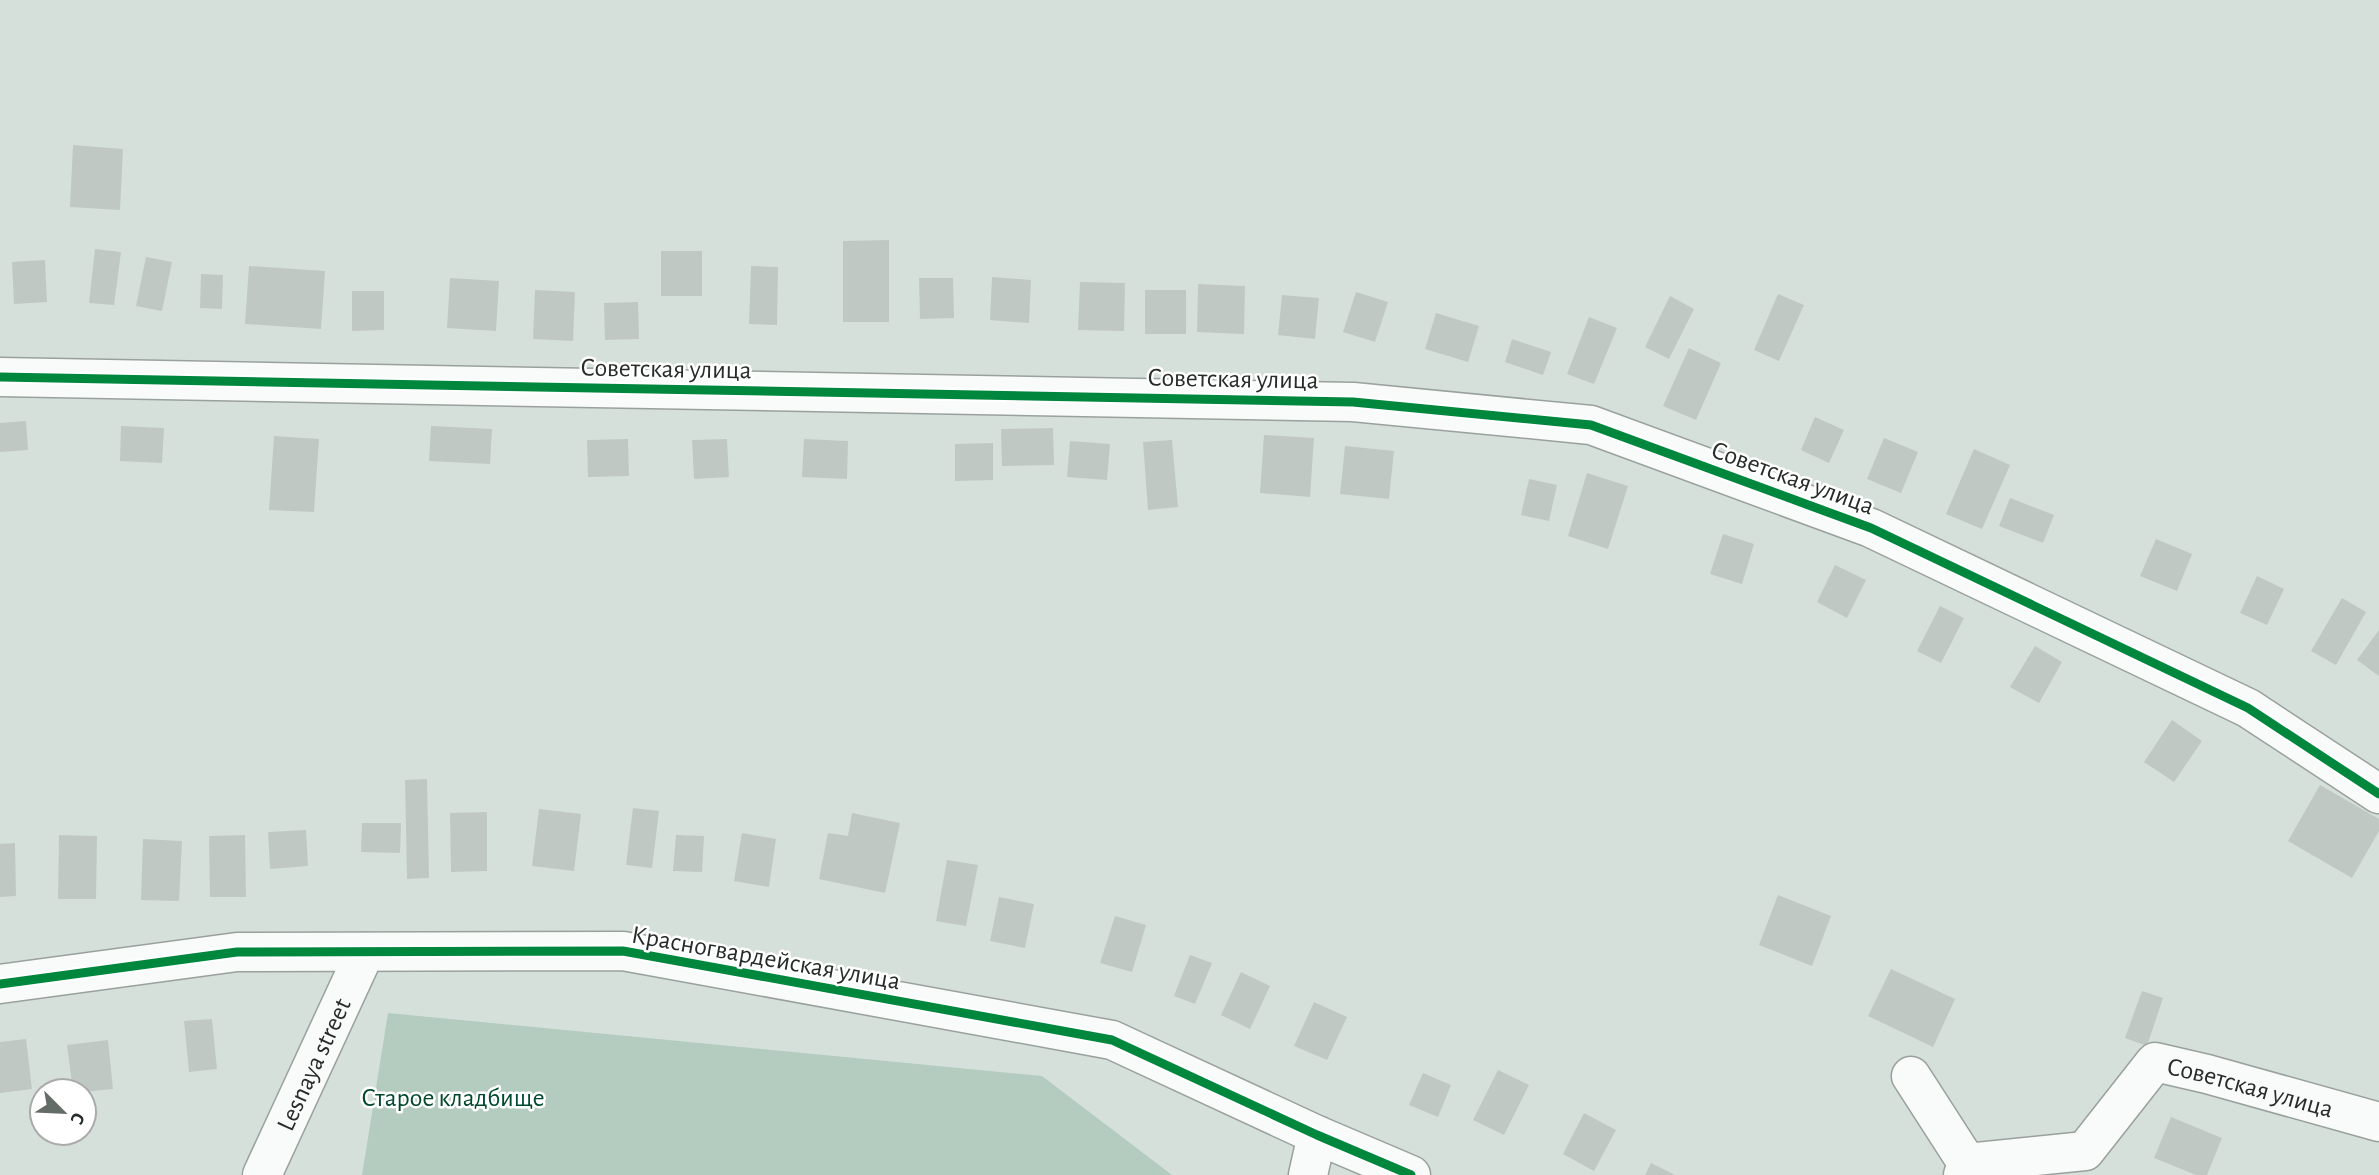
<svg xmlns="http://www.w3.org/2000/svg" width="2379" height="1175" viewBox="0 0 2379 1175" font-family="'Alegreya Sans',sans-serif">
	<rect width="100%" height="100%" fill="#d6e0db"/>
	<path fill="#b4ccbf" d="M 388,1013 L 1042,1076 L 1172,1175 L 362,1175 Z"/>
	<g fill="#c0c8c4">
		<path d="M 73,145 L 123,149 L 120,210 L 70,207 Z"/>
		<path d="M 889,240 L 889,322 L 843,322 L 843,241 Z"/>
		<path d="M 95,249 L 121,252 L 114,305 L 89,303 Z"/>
		<rect x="661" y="251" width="41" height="45"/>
		<path d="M 146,257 L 172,262 L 162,311 L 136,306 Z"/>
		<path d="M 45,260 L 47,302 L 14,304 L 12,262 Z"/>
		<path d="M 249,266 L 325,271 L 321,329 L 245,324 Z"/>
		<path d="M 751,266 L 778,267 L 777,325 L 749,324 Z"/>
		<path d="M 201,274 L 223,275 L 222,309 L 200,308 Z"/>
		<path d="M 992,277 L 1031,280 L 1029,323 L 990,320 Z"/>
		<path d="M 450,278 L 499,281 L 496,331 L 447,328 Z"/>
		<path d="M 919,278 L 953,278 L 954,318 L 920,319 Z"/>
		<path d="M 1080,282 L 1125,283 L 1124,331 L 1078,330 Z"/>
		<path d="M 1198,284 L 1245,286 L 1244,334 L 1197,332 Z"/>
		<path d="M 535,290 L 575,292 L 573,341 L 533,339 Z"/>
		<rect x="1145" y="290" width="41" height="44"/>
		<path d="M 352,291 L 384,291 L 384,330 L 352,331 Z"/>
		<path d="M 1356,292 L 1388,302 L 1375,342 L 1343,332 Z"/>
		<path d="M 1778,294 L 1804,305 L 1779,361 L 1754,350 Z"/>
		<path d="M 1282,295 L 1319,298 L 1315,339 L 1278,335 Z"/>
		<path d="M 1670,296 L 1694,309 L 1669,359 L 1645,347 Z"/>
		<path d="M 638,302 L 639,339 L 605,340 L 604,303 Z"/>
		<path d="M 1436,313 L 1479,326 L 1468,362 L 1425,349 Z"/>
		<path d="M 1589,317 L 1617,328 L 1594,384 L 1567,374 Z"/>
		<path d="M 1512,339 L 1551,352 L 1543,375 L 1505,362 Z"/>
		<path d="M 1689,348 L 1721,363 L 1696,420 L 1663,406 Z"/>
		<path d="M 1815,417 L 1844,430 L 1829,463 L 1801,450 Z"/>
		<path d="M 26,421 L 28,450 L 0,452 L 0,423 Z"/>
		<path d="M 121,426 L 164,428 L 162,463 L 120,461 Z"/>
		<path d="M 431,426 L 492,429 L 490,464 L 429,461 Z"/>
		<path d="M 1053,428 L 1054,465 L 1002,466 L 1001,429 Z"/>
		<path d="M 1264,435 L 1314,438 L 1310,497 L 1260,493 Z"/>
		<path d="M 274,436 L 319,439 L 314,512 L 269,510 Z"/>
		<path d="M 1884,438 L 1918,452 L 1901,493 L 1867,479 Z"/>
		<path d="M 628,439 L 629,476 L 588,477 L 587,440 Z"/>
		<path d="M 727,439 L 729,477 L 694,479 L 692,440 Z"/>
		<path d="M 804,439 L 848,441 L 847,479 L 802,477 Z"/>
		<path d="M 1172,440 L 1178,507 L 1148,510 L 1143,442 Z"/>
		<path d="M 1070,441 L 1110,444 L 1107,480 L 1067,477 Z"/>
		<path d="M 993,443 L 993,480 L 955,481 L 955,444 Z"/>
		<path d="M 1345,446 L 1394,451 L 1389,499 L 1340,494 Z"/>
		<path d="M 1974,449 L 2010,465 L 1982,529 L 1946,514 Z"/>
		<path d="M 1587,473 L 1628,486 L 1608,549 L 1568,536 Z"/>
		<path d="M 1529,479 L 1557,485 L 1549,521 L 1521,515 Z"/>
		<path d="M 2010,498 L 2054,515 L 2043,543 L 1999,526 Z"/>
		<path d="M 1723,534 L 1754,544 L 1742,584 L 1710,574 Z"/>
		<path d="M 2156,539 L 2192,554 L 2177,591 L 2140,576 Z"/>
		<path d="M 1835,565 L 1866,580 L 1847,618 L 1817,602 Z"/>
		<path d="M 2257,576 L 2284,589 L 2267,625 L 2240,613 Z"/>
		<path d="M 2342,598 L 2366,612 L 2336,665 L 2311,651 Z"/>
		<path d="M 1940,606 L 1964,618 L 1941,663 L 1917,651 Z"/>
		<path d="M 2379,630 L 2379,676 L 2357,660 Z"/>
		<path d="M 2035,646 L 2062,662 L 2039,703 L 2010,687 Z"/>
		<path d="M 2172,720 L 2202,741 L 2174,782 L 2144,762 Z"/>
		<path d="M 427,779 L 429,878 L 407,879 L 405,780 Z"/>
		<path d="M 2320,785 L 2379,819 L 2379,831 L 2352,878 L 2288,841 Z"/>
		<path d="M 633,808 L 659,811 L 652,868 L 626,865 Z"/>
		<path d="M 539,809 L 581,814 L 574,871 L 532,866 Z"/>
		<path d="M 487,812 L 487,871 L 451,872 L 450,813 Z"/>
		<path d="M 852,813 L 900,823 L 885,893 L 819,879 L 828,833 L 848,836 Z"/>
		<path d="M 362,823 L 401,823 L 400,853 L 361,852 Z"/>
		<path d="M 306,830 L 308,866 L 270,869 L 268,832 Z"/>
		<path d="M 742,833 L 776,839 L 769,887 L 734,881 Z"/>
		<path d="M 59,835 L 97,836 L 96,899 L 58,899 Z"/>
		<path d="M 245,835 L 246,897 L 210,897 L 209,836 Z"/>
		<path d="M 676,835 L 704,836 L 702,872 L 673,871 Z"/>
		<path d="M 143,839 L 182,841 L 179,901 L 141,900 Z"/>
		<path d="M 15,843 L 16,896 L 0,897 L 0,844 Z"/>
		<path d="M 947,860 L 978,865 L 966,926 L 936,921 Z"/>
		<path d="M 1778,895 L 1831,916 L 1812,966 L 1759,945 Z"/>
		<path d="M 999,897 L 1034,904 L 1025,948 L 990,941 Z"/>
		<path d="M 1115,916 L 1146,925 L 1132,972 L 1100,963 Z"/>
		<path d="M 1190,955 L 1212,963 L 1195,1004 L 1174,996 Z"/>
		<path d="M 1891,969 L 1955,999 L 1933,1047 L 1868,1016 Z"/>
		<path d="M 1241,972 L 1270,986 L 1250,1029 L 1221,1015 Z"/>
		<path d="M 2142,991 L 2163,998 L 2147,1046 L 2125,1038 Z"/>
		<path d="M 1314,1002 L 1347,1017 L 1327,1060 L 1294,1046 Z"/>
		<path d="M 212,1019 L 217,1069 L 189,1072 L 184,1021 Z"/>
		<path d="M 26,1039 L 32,1089 L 0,1093 L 0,1042 Z"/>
		<path d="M 108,1040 L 113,1089 L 84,1092 L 73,1091 L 67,1045 Z"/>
		<path d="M 1498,1070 L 1529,1085 L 1504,1135 L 1473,1120 Z"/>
		<path d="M 1423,1073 L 1451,1085 L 1438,1117 L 1409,1105 Z"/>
		<path d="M 1584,1113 L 1616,1130 L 1594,1171 L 1563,1154 Z"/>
		<path d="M 2171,1117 L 2222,1138 L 2207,1175 L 2196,1175 L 2154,1158 Z"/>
		<path d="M 1651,1163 L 1675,1175 L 1645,1175 Z"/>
	</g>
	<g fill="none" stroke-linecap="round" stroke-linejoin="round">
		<g stroke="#99a19d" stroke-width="41">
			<g id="minor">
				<path d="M 0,377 L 1353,402 L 1591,425 L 1871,528 L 2248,708 L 2379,794"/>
				<path d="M 0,984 L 237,952 L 623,951 L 1112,1040 L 1317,1135 L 1411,1175"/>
				<path d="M 1911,1076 L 1967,1163"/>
				<path id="s1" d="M 262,1175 L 365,952"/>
				<path d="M 1308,1175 L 1317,1135"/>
				<path id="s2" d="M 1963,1175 L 1967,1163 L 2085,1151 L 2155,1062 L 2207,1074 L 2379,1122"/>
			</g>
		</g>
		<use href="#minor" stroke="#f9fafa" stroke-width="38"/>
		<g stroke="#fff" stroke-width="13">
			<g id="cycleway">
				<path d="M 0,377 L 1353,402 L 1591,425 L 1871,528 L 2248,708 L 2379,794"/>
				<path d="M 0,984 L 237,952 L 623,951 L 1112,1040 L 1317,1135 L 1411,1175"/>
			</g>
		</g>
		<use href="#cycleway" stroke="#00873e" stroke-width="9"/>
	</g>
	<g text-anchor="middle" stroke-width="5" stroke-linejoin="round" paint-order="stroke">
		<g font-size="26" fill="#262d29" stroke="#fff">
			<text transform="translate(666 368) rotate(1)" y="9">Советская улица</text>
			<text transform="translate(1233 378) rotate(1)" y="9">Советская улица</text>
			<text transform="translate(1793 477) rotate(20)" y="9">Советская улица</text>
			<text transform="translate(766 957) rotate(10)" y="9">Красногвардейская улица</text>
			<text dy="9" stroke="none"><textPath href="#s1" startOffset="122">Lesnaya street</textPath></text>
			<text dy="9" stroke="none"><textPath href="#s2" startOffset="343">Советская улица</textPath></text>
		</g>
		<g font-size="26" fill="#00492e" stroke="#fff">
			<text x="453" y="1106">Старое кладбище</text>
		</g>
	</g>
	<g transform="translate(63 1112) rotate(114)"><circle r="33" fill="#ffffff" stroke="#a8aba9" stroke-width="2"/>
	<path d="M0-5L12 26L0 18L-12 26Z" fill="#646c67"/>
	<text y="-10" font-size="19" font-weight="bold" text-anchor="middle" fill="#262d29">С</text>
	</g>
</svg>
